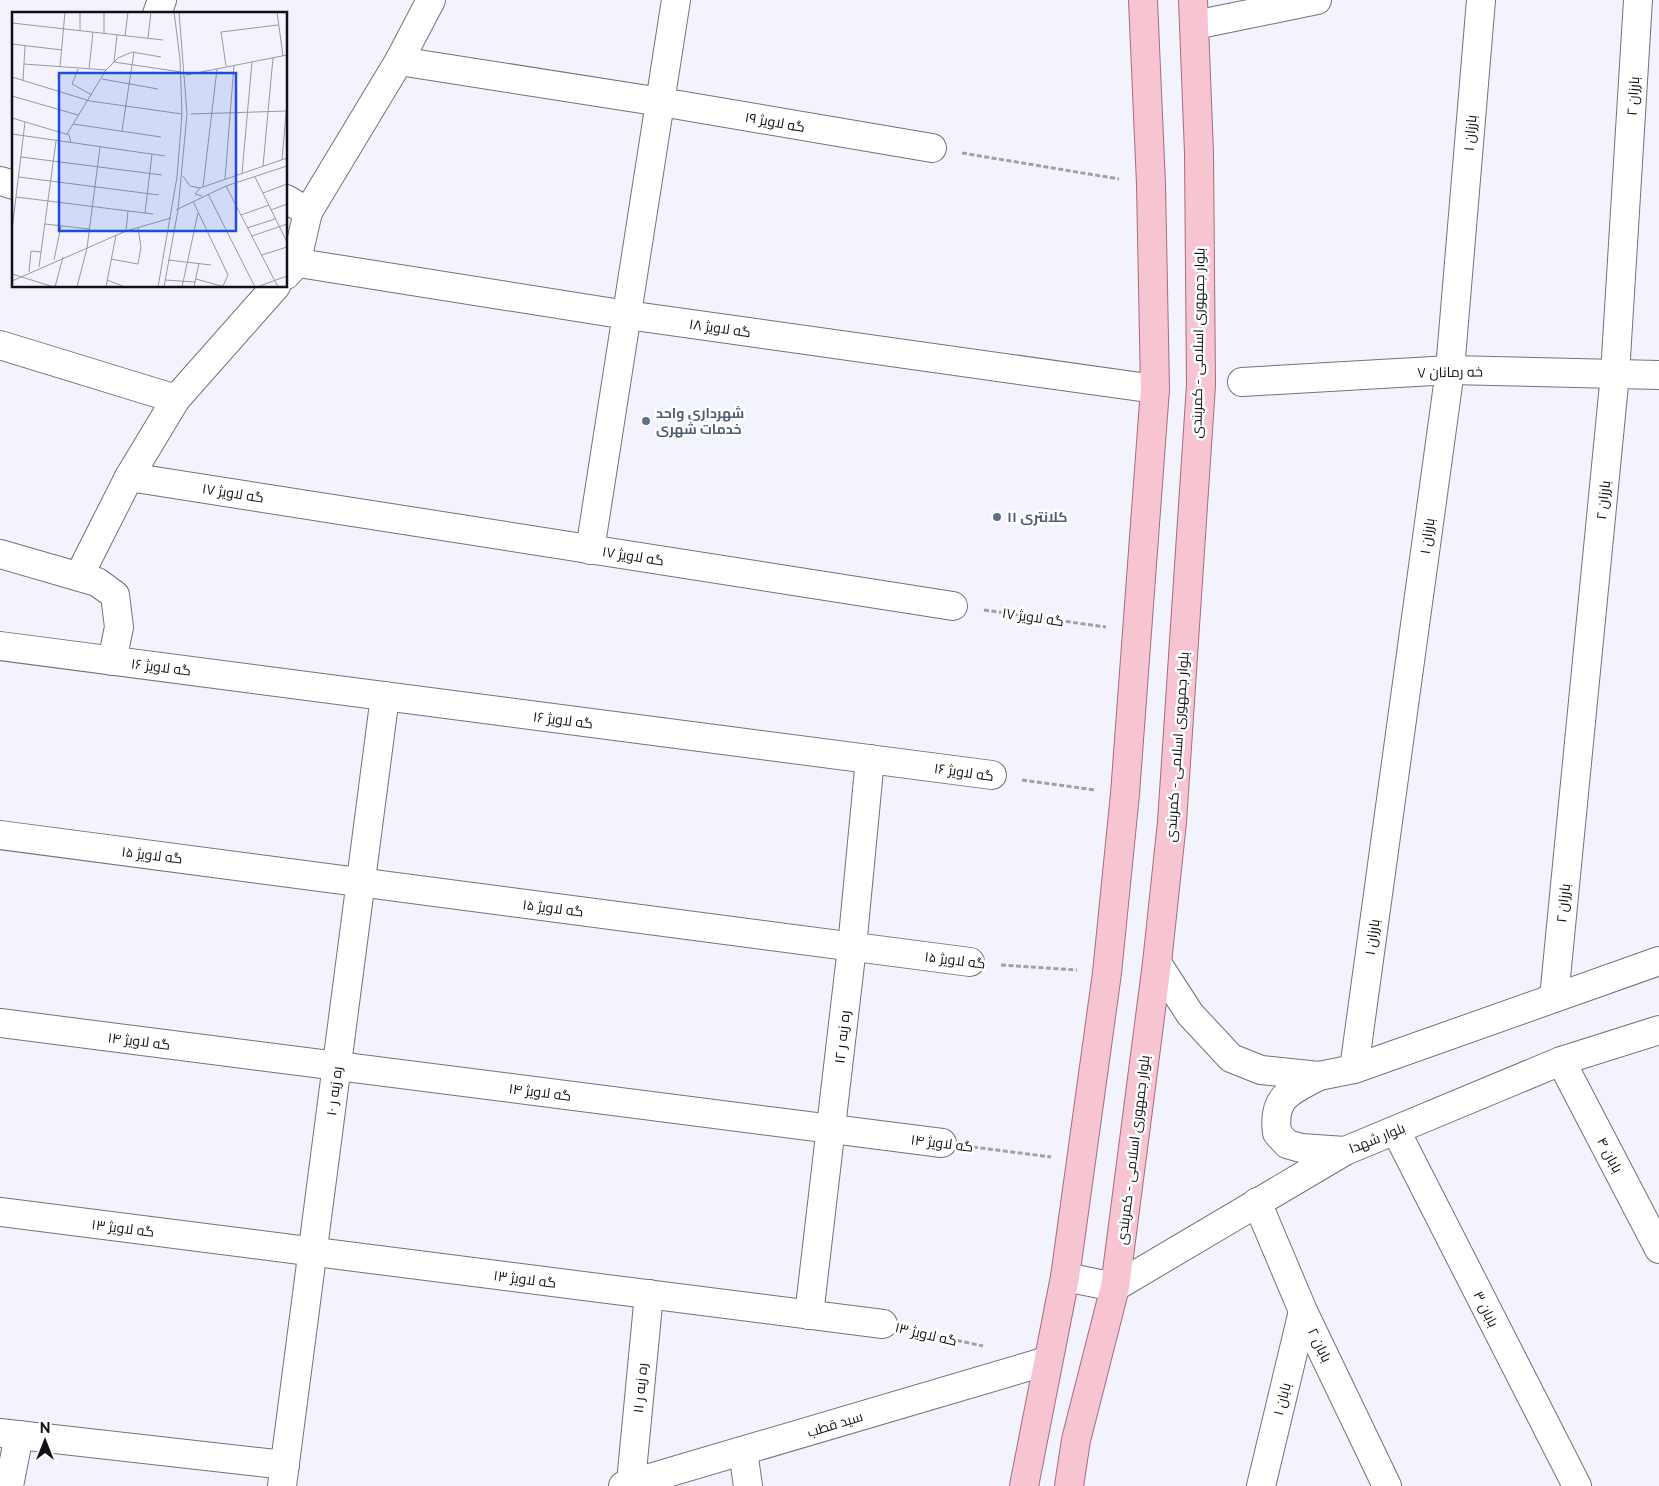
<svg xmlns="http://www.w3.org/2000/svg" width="1659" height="1486" viewBox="0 0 1659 1486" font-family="Raleway,Cairo,sans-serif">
	<rect width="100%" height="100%" fill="#f3f3fe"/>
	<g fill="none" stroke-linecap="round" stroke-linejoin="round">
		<g stroke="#72727b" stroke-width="30">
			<g id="street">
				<path d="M 157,14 L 162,0"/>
				<path d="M 1195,25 L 1317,0"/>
				<path d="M 399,61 L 661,102 L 932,148"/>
				<path d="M 0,181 L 14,185"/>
				<path d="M 286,199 L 308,212"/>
				<path d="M 286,261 L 627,315 L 1155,389"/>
				<path d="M 286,275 L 296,264 L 308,212 L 399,61 L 431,0"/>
				<path d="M 0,345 L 176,399"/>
				<path d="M 1242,382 L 1450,370 L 1659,375"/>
				<path d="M 129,477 L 953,606"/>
				<path d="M 590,550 L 676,0"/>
				<path d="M 0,554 L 97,582 L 115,595 L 119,627 L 112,661"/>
				<path d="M 79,576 L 129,477 L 176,399 L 276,286"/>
				<path d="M 0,646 L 992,775"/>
				<path d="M 0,835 L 970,962"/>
				<path d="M 1554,998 L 1615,374 L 1638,0"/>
				<path d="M 0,1023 L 942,1143"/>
				<path d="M 1561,1061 L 1659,1249"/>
				<path d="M 1354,1069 L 1450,370 L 1481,0"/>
				<path d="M 1396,1131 L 1577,1486"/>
				<path d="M 1257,1202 L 1303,1311 L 1387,1486"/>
				<path d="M 0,1212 L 883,1324"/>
				<path d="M 809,1315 L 852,947 L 870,759"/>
				<path d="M 0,1433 L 285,1465"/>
				<path d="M 743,1451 L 748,1486"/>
				<path d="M 631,1482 L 649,1294"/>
				<path d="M 9,1486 L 19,1435"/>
				<path d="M 282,1486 L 385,696"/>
				<path d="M 623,1486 L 1047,1361"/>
				<path d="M 1261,1486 L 1303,1311"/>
			</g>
		</g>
		<g stroke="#72727b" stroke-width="30">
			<g id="secondary">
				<path d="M 1157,963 L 1190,1014 L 1231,1058 L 1261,1070 L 1319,1076 L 1354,1069 L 1659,961"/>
				<path d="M 1319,1076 C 1291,1091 1272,1096 1277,1133 L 1287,1144 L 1301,1148 L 1345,1151"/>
				<path d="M 1065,1277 L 1115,1287 L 1345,1151 L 1561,1061 L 1659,1030"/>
			</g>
		</g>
		<g stroke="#a36d7c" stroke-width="30">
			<g id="primary">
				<path d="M 1024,1486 L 1065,1277 L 1107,973 L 1125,794 L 1155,389 L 1151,184 L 1143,0"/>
				<path d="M 1069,1486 L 1076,1440 L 1115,1287 L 1157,963 L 1172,822 L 1201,385 L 1199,153 L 1193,0"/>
			</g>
		</g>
		<g stroke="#a0a0a9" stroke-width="3" stroke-dasharray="5 2.5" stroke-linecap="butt">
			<path d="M 962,153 L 1119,179"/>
			<path d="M 984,610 L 1106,627"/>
			<path d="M 1022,780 L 1095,790"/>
			<path d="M 1001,965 L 1077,970"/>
			<path d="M 973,1147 L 1051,1157"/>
			<path d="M 913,1331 L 983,1346"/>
		</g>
		<use href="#street" stroke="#fff" stroke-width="28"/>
		<use href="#secondary" stroke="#fff" stroke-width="28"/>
		<use href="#primary" stroke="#f7c5d2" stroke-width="28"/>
	</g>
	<g fill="#5c6f8a" stroke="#fff" stroke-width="2">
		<circle cx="646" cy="421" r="5"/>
		<circle cx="997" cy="517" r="5"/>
	</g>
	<g text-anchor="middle" stroke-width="5" stroke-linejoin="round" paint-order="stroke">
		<g font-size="14" fill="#101114" stroke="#fff">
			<text transform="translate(1633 96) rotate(-86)" y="5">بارزان ۲</text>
			<text transform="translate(775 122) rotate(10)" y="5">۱۹ گه لاویژ</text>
			<text transform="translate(1470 133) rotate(-85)" y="5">بارزان ۱</text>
			<text transform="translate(720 328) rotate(8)" y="5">گه لاویژ ۱۸</text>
			<text transform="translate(1198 343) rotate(-89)" y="5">بلوار جمهوری اسلامی - کمربندی</text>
			<text transform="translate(1450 372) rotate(-1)" y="5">خه رمانان ۷</text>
			<text transform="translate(233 493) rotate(9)" y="5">گه لاویژ ۱۷</text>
			<text transform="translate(1603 500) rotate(-84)" y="5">بارزان ۲</text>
			<text transform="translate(1427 536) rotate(-82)" y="5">بارزان ۱</text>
			<text transform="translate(633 556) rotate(9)" y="5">گه لاویژ ۱۷</text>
			<text transform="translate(1033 617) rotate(8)" y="5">گه لاویژ ۱۷</text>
			<text transform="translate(161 667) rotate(7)" y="5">۱۶ گه لاویژ</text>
			<text transform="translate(563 720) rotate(7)" y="5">۱۶ گه لاویژ</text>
			<text transform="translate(1177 747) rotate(-86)" y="5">بلوار جمهوری اسلامی - کمربندی</text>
			<text transform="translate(964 772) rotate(8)" y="5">۱۶ گه لاویژ</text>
			<text transform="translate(152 855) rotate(7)" y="5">گه لاویژ ۱۵</text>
			<text transform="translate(1563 903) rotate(-84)" y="5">بارزان ۲</text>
			<text transform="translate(553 908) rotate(7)" y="5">گه لاویژ ۱۵</text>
			<text transform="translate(1372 937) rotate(-82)" y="5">بارزان ۱</text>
			<text transform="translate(955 960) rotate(7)" y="5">گه لاویژ ۱۵</text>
			<text transform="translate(842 1037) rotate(-84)" y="5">ره زبه ر ۱۲</text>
			<text transform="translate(139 1041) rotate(7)" y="5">گه لاویژ ۱۴</text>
			<text transform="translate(334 1091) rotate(-83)" y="5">ره زبه ر ۱۰</text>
			<text transform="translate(540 1092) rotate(7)" y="5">گه لاویژ ۱۴</text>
			<text transform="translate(1377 1138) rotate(-22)" y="5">بلوار شهدا</text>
			<text transform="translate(942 1143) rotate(7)" y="5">گه لاویژ ۱۴</text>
			<text transform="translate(1133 1150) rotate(-83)" y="5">بلوار جمهوری اسلامی - کمربندی</text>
			<text transform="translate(1610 1155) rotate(62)" y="5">بابان ۴</text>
			<text transform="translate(123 1228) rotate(7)" y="5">گه لاویژ ۱۳</text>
			<text transform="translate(525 1279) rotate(7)" y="5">گه لاویژ ۱۳</text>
			<text transform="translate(1486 1309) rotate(63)" y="5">بابان ۳</text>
			<text transform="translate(926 1334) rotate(13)" y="5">گه لاویژ ۱۳</text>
			<text transform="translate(1320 1345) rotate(64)" y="5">بابان ۲</text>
			<text transform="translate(640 1388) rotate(-85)" y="5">ره زبه ر ۱۱</text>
			<text transform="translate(1282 1399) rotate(-76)" y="5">بابان ۱</text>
			<text transform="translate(835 1424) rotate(-17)" y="5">سید قطب</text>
		</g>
		<g font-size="14" font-weight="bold" fill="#4e5e75" stroke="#fff" text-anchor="start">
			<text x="656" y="418">شهرداری واحد<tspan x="656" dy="16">خدمات شهری</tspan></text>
			<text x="1007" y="522">کلانتری ۱۱</text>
		</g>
	</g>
	<g transform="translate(12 12)">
		<rect width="275" height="275" fill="#f3f3fe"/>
		<path fill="none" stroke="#9899a0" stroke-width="1" d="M 68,0 L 68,19M 265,0 L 271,44M 0,11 L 151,28M 92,22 L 92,0M 105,23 L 102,50 L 169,60M 113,24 L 116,0M 136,26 L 139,0M 0,32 L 50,38M 12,52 L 94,58M 214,54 L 209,20 L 266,13M 48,55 L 53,0M 66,57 L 60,72 L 80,83M 77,57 L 81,20M 174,63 L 275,43M 0,65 L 78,89 L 170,102M 90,67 L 146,77M 11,69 L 13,34M 0,84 L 66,103M 179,102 L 275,99M 0,106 L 57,123 L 59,131M 61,112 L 149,125M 110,119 L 122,40M 0,122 L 153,144M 55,122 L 94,58 L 106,46 L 120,40 L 149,45M 9,145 L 150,163M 270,148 L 275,90M 251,154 L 261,46M 230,161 L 240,50M 171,164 L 178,174 L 188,176 L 275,146M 7,165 L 147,183M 243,165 L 275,230M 213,167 L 222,53M 214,174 L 266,275M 191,175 L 205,57M 188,176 L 183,182 L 190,184M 251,181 L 275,172M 196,182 L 243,275M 4,185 L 141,202M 181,189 L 216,263 L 211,274M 164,198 L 214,174 L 275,154M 259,198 L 275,192M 133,201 L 140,142M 229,203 L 257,193M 33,212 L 77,217M 235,216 L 263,207M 0,218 L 13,110M 114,219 L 116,199M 240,224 L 275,212M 250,243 L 275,235M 99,247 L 126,252 L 129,235 L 126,216M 42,248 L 49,214M 156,248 L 199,253M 27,255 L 44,129M 17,260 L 19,239 L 29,240M 0,262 L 42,275M 184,267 L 213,275M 95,268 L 113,275M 153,268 L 183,270M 0,269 L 114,219 L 159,206M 43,275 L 51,245M 65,275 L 75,236 L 88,135M 94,275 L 104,223M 146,275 L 165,165 L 170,102 L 168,47 L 162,0M 152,275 L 166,198 L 175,102 L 167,0M 170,275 L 186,201M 182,275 L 187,251M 245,275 L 275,264"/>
		<path fill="#1d4ed8" fill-opacity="0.15" stroke="#1d4ed8" stroke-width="2.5" d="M 47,61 L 224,61 L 224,219 L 47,219 Z"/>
		<rect width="275" height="275" fill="none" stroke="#101114" stroke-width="2.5"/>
	</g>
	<g transform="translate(45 1441)" stroke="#ffffff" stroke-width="4" paint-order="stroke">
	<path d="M0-4L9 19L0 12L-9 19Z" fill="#101114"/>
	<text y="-8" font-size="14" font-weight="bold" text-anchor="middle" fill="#101114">N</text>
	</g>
</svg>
